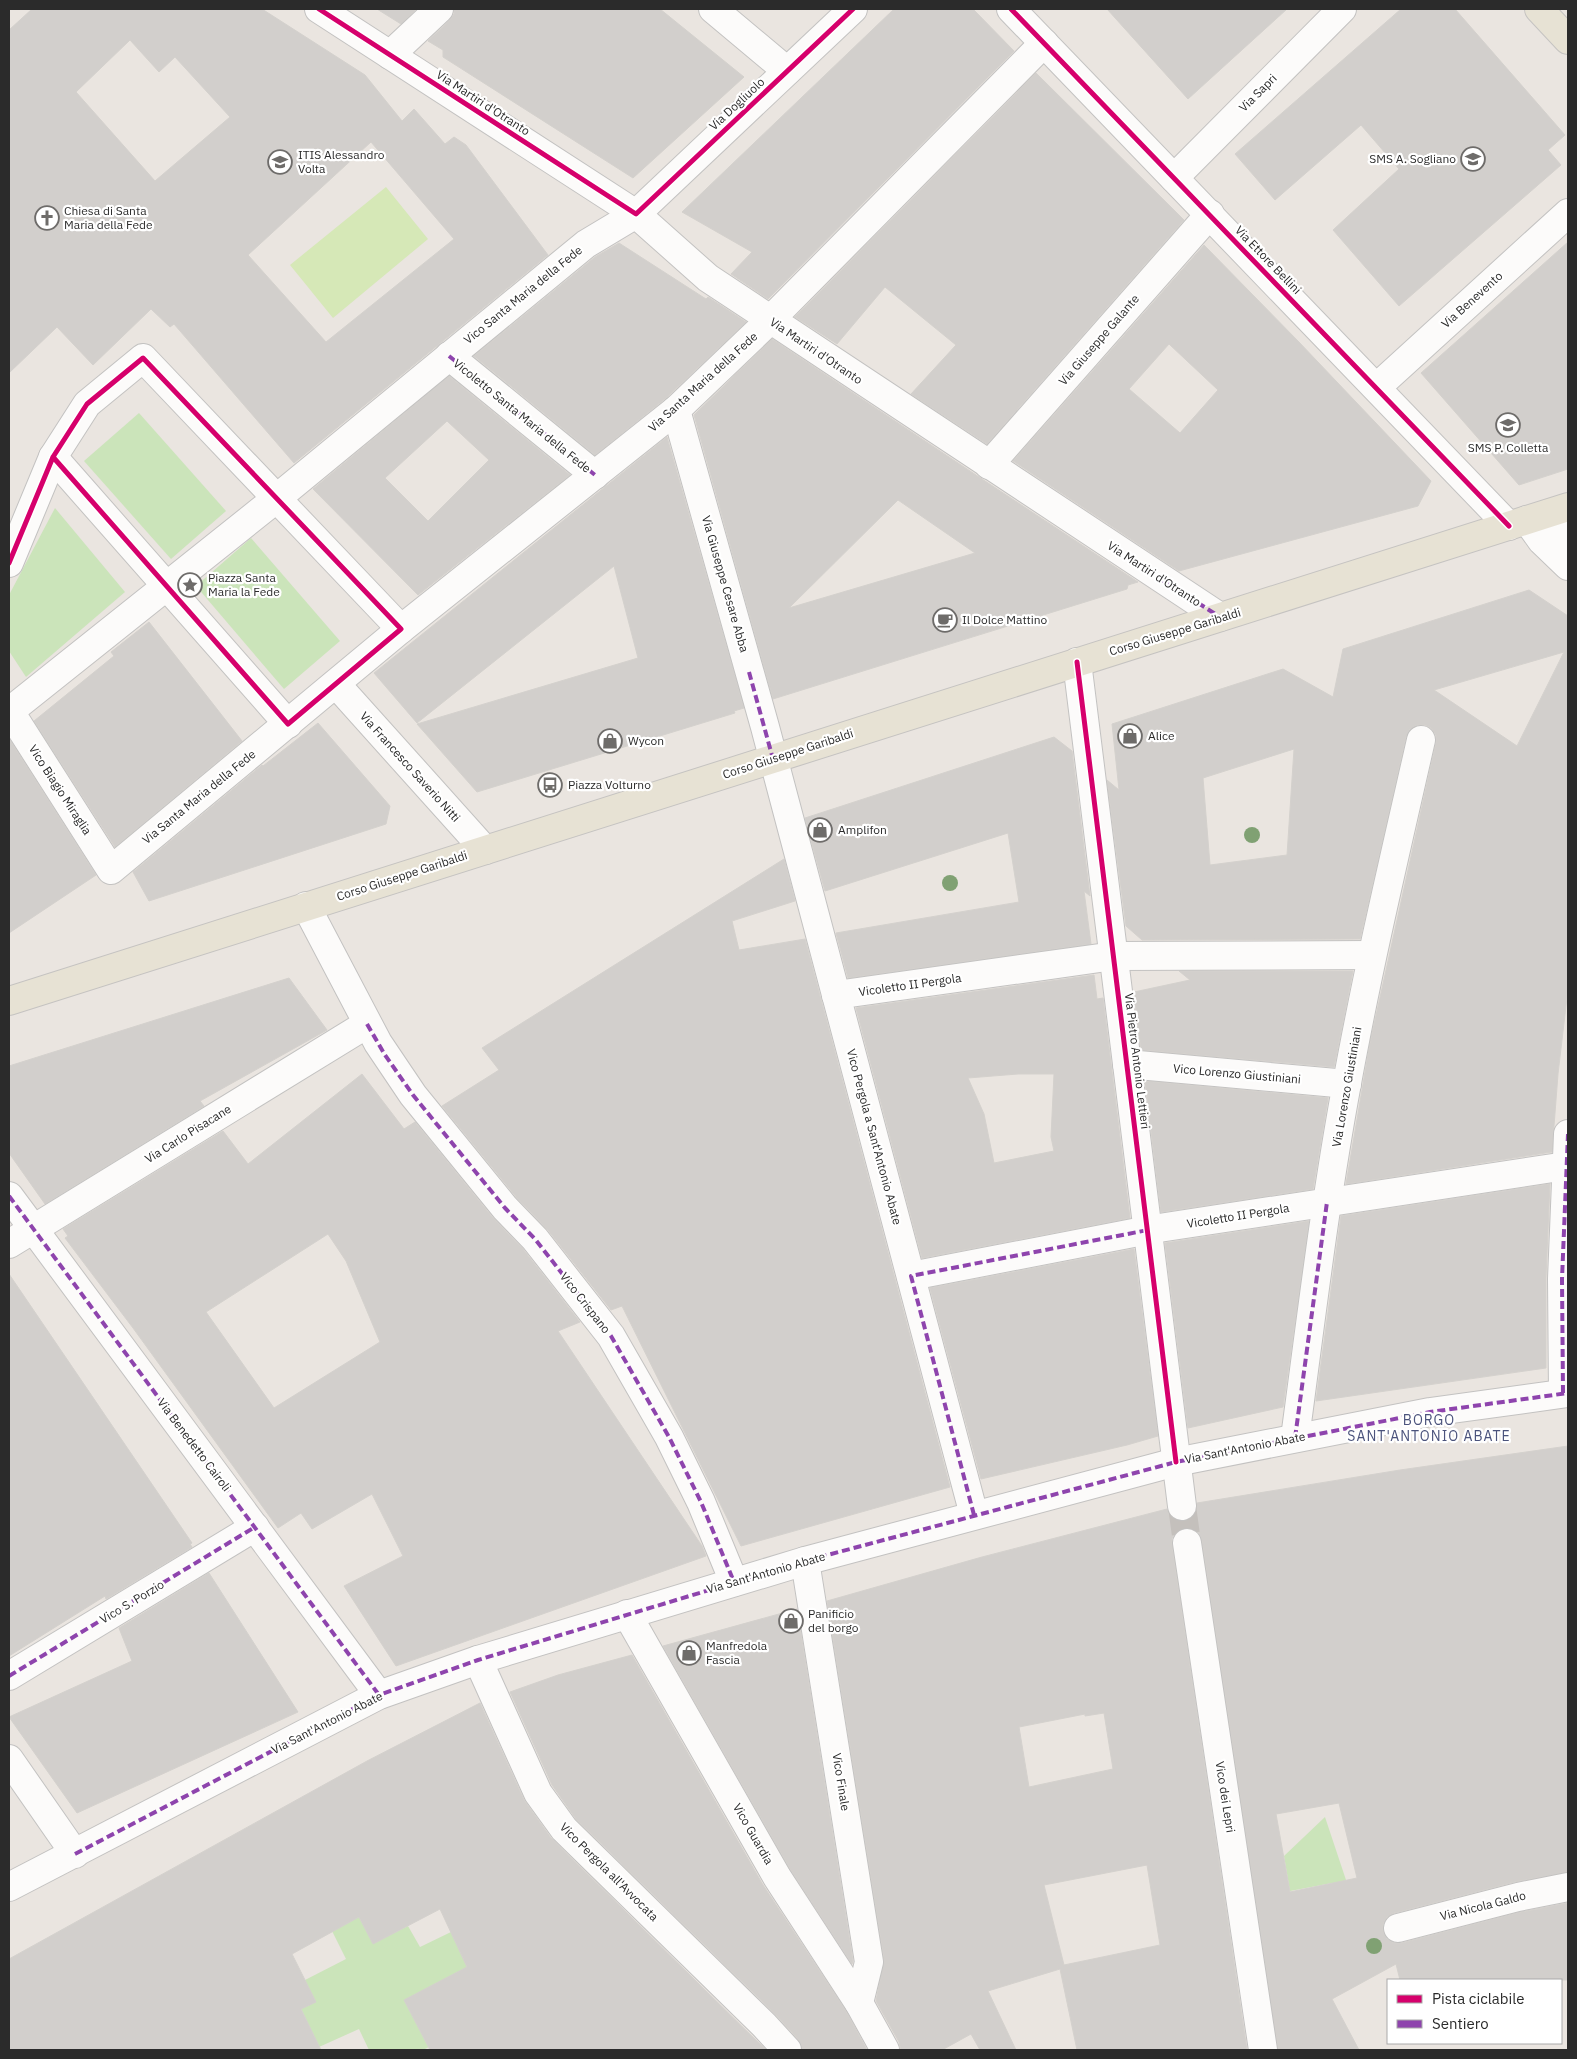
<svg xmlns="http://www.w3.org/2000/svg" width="1577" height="2059" viewBox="0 0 1577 2059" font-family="'IBM Plex Sans',sans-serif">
	<rect width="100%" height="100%" fill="#eae5e0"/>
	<g fill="#cbe4ba">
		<path d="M 139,413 L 226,511 L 171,559 L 84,461 Z"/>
		<path d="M 55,508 L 125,592 L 26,677 L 9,651 L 9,595 Z"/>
		<path d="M 251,538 L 340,641 L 284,689 L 196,586 Z"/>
		<path d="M 1325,1817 L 1354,1904 L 1337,1908 L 1332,1883 L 1290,1891 L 1284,1856 Z"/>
		<path d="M 359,1917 L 373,1943 L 408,1926 L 420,1947 L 451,1932 L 467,1967 L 429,2047 L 423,2050 L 369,2050 L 359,2029 L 319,2047 L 301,2009 L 305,1980 L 346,1959 L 332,1931 Z"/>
	</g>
	<path fill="#d6e8b7" d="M 386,187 L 428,239 L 333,318 L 290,265 Z"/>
	<g fill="#d2cfcc" stroke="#d4d1cd" fill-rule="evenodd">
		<path d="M 32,9 L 262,9 L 365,75 L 402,121 L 414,109 L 445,144 L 454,137 L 466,145 L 548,255 L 294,463 L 174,324 L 170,327 L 151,309 L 93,365 L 57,327 L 9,373 L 9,30 ZM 130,40 L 159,72 L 175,57 L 230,117 L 155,181 L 76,92 ZM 371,142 L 454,239 L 326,342 L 248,255 Z"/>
		<path d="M 377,9 L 416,9 L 401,24 Z"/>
		<path d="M 454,9 L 660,9 L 744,77 L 633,178 L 443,57 L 443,50 L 428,41 L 450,20 L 454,14 Z"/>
		<path d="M 894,9 L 973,9 L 1014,51 L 768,299 L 731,274 L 752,252 L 682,212 Z"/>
		<path d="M 1107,9 L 1287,9 L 1188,99 Z"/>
		<path d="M 1401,9 L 1455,9 L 1565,135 L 1548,150 L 1561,165 L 1399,306 L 1333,230 L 1399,169 L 1361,125 L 1275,200 L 1235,154 Z"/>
		<path d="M 1036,73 L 1184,220 L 987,444 L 911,394 L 956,345 L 885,287 L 837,344 L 795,317 Z"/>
		<path d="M 1568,242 L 1568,469 L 1519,485 L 1421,373 Z"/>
		<path d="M 619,243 L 706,299 L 708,297 L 746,322 L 666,398 L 595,455 L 474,356 L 595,257 Z"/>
		<path d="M 1204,245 L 1298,341 L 1431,481 L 1418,506 L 1179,571 L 1013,461 ZM 1169,344 L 1218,390 L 1180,433 L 1129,389 Z"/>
		<path d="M 772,339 L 979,477 L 1138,582 L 1128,585 L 1127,589 L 773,699 L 694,415 ZM 898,500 L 975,553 L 789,608 Z"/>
		<path d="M 449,376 L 570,475 L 418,595 L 313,489 ZM 447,421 L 489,460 L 428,521 L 385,478 Z"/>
		<path d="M 667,437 L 744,708 L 734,711 L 735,713 L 477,792 L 417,724 L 638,658 L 614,566 L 417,723 L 374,673 Z"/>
		<path d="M 1529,590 L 1568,616 L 1568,989 L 1558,1074 L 1552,1152 L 1346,1184 L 1370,1043 L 1436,743 L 1436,735 L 1431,728 L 1425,725 L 1417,725 L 1410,729 L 1406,737 L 1360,939 L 1142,940 L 1126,926 L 1107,780 L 1119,790 L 1112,724 L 1283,669 L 1333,697 L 1343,649 ZM 1564,652 L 1517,746 L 1434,690 ZM 1294,749 L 1287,855 L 1210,865 L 1203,778 Z"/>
		<path d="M 149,622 L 242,741 L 115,847 L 34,721 L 114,656 L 111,652 Z"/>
		<path d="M 318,723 L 390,806 L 386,824 L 149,901 L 133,872 L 262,765 L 263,766 Z"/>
		<path d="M 1054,737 L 1072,751 L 1090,896 L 1084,891 L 1091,944 L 848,978 L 836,933 L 1019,902 L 1008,833 L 825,891 L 805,818 Z"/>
		<path d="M 10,740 L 96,875 L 9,933 L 9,741 Z"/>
		<path d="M 784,859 L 795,901 L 732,921 L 739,950 L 805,939 L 950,1487 L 741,1546 L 622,1306 L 611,1310 L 547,1229 L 517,1198 L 442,1106 L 499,1070 L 482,1048 Z"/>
		<path d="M 1179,971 L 1353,971 L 1334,1067 L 1141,1050 L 1134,992 L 1190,980 Z"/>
		<path d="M 1094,975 L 1097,999 L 1103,998 L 1130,1218 L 922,1258 L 856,1008 ZM 1018,1074 L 1054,1074 L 1051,1137 L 1054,1151 L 994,1163 L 984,1114 L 968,1078 Z"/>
		<path d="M 289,978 L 327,1030 L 200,1101 L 204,1106 L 45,1204 L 9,1153 L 9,1066 Z"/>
		<path d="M 362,1074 L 404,1129 L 415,1122 L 493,1218 L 523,1249 L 580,1322 L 558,1331 L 702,1546 L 706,1556 L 396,1666 L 344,1586 L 403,1556 L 372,1494 L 312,1529 L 301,1513 L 278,1528 L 133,1328 L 65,1238 L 68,1236 L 63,1229 L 223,1131 L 248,1164 ZM 328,1234 L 346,1261 L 380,1342 L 274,1408 L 206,1312 Z"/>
		<path d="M 1145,1081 L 1328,1098 L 1313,1189 L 1161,1212 Z"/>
		<path d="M 1550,1184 L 1546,1278 L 1546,1368 L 1316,1401 L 1341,1216 Z"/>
		<path d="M 1309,1221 L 1283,1407 L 1188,1428 L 1165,1243 Z"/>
		<path d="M 1134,1249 L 1158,1436 L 1127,1445 L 981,1479 L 930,1288 Z"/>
		<path d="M 9,1274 L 192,1543 L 190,1544 L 192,1547 L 106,1599 L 105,1596 L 9,1656 Z"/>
		<path d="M 1568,1446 L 1568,1872 L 1514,1882 L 1394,1913 L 1387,1917 L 1383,1924 L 1383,1931 L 1387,1939 L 1394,1943 L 1402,1943 L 1521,1912 L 1568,1903 L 1568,1980 L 1400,1980 L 1396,1964 L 1332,1999 L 1359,2050 L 1278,2050 L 1202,1541 L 1199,1533 L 1192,1528 L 1185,1528 L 1177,1531 L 1172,1538 L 1172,1545 L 1247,2050 L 1077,2050 L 1060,1969 L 988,1991 L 1016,2050 L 980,2050 L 971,2034 L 942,2050 L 901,2050 L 899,2042 L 876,2001 L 884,1960 L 827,1601 L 982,1557 L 1167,1509 L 1170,1516 L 1176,1520 L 1184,1521 L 1192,1518 L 1196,1512 L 1197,1503 L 1400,1470 ZM 1104,1713 L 1113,1769 L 1029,1787 L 1019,1727 L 1085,1714 L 1085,1716 ZM 1339,1803 L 1357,1878 L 1290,1892 L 1276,1814 ZM 1147,1865 L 1160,1945 L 1064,1965 L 1044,1885 Z"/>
		<path d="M 209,1573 L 298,1712 L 77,1813 L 9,1717 L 132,1661 L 119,1628 Z"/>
		<path d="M 797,1609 L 853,1961 L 852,1964 L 790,1869 L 663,1646 Z"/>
		<path d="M 632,1655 L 763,1885 L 846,2011 L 867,2050 L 802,2050 L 798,2039 L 775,2014 L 576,1819 L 552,1785 L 510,1692 L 558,1675 Z"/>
		<path d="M 480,1703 L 524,1800 L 551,1838 L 766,2050 L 430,2050 L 404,2000 L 467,1967 L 440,1909 L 373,1944 L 359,1917 L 292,1954 L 316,2002 L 301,2009 L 321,2050 L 9,2050 L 9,1959 L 367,1761 Z"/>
	</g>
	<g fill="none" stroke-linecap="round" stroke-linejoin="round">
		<path stroke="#c4c0bc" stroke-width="28" stroke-dasharray="28 14" stroke-linecap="butt" d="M 1182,1506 L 1187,1543"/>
		<g stroke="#c3c2c1" stroke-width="30">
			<g id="minor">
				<path d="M 319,9 L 636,214 L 708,278 L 1220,617"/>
				<path d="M 713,9 L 787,71"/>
				<path d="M 1011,9 L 1509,526"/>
				<path d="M 390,55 L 439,9"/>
				<path d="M 1174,178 L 1342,9"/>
				<path d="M 449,356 L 595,475"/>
				<path d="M 1377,387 L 1568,213"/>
				<path d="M 676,410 L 765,727 L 974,1515"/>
				<path d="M 53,457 L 288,724"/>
				<path d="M 989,465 L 1210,214"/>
				<path d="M 1548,514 L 1568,536"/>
				<path d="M 1527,520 L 1542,541 L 1568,566"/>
				<path d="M 9,563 L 53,457 L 87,404 L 143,358 L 401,629"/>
				<path d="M 1077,662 L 1182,1506"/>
				<path d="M 336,684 L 485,850"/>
				<path d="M 9,710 L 111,870 L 401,629 L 676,410 L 770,320 L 1044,43"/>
				<path d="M 10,711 L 277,498 L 586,244 L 636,214 L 853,9"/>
				<path d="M 306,906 L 378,1043 L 413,1095 L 505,1208 L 535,1239 L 611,1336 L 669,1437 L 701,1502 L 734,1582"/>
				<path d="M 836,995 L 1114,956 L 1372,955"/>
				<path d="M 1127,1064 L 1347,1084"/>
				<path d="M 9,1196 L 379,1695"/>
				<path d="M 9,1244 L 367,1024"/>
				<path d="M 911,1276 L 1159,1228 L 1566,1166"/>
				<path d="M 1563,1393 L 1562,1279 L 1568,1134"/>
				<path d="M 1295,1438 C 1311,1319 1325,1201 1347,1083 C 1368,968 1395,854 1421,740"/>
				<path d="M 1187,1543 L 1263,2050"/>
				<path d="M 805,1561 L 869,1962 L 859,2003"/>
				<path d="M 627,1614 L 777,1877 L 859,2003 L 885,2050"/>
				<path d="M 478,1660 L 538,1793 L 564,1829 L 764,2025 L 787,2050"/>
				<path d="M 9,1676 L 255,1527"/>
				<path d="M 9,1759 L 75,1854"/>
				<path d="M 9,1887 L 379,1695 L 478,1660 L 805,1561 L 1176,1462 L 1430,1412 L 1568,1393"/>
				<path d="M 1398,1928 L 1518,1897 L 1568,1887"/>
			</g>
		</g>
		<g stroke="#c5c3c1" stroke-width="30">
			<g id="major">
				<path d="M 1539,9 L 1568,40"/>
				<path d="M 9,1001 L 1568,507"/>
			</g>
		</g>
		<use href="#minor" stroke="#fcfbfa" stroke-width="28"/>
		<use href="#major" stroke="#e7e2d4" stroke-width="28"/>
		<g stroke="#8e44ad" stroke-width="4" stroke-dasharray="8 4" stroke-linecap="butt">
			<path d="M 449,356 L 595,475"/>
			<path d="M 1137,564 L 1220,617"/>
			<path d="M 749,672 L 773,759"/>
			<path d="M 367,1024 L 385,1055 L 413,1095 L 505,1208 L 535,1239 L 611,1336 L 669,1437 L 701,1502 L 734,1582"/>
			<path d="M 9,1196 L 379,1695"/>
			<path d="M 1563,1393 L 1562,1279 L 1568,1134"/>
			<path d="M 1295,1438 L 1327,1202"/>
			<path d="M 974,1515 L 911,1276 L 1148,1230"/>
			<path d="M 9,1676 L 255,1527"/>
			<path d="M 75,1854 L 379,1695 L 478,1660 L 805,1561 L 1176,1462 L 1430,1412 L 1568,1393"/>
		</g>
		<g stroke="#fff" stroke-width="8">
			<g id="cycleway">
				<path d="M 319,9 L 636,214 L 853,9"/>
				<path d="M 1011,9 L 1509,526"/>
				<path d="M 9,563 L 53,457 L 87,404 L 143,358 L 401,629 L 288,724 L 53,457"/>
				<path d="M 1077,662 L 1176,1462"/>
			</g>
		</g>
		<use href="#cycleway" stroke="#d6006c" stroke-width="5"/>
	</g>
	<g fill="#80a173">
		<circle cx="1252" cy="835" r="8"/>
		<circle cx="950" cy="883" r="8"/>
		<circle cx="1374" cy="1946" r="8"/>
	</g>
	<defs>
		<g id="school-ring" transform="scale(1.25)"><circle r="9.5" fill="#fff" stroke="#6e6c6a" stroke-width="1.5"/><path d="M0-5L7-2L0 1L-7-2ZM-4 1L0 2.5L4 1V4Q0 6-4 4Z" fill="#6e6c6a"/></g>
		<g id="church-ring" transform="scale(1.25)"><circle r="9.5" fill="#fff" stroke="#6e6c6a" stroke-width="1.5"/><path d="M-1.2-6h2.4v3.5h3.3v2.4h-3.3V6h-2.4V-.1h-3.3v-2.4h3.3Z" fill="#6e6c6a"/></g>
		<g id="sight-ring" transform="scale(1.25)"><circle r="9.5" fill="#fff" stroke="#6e6c6a" stroke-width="1.5"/><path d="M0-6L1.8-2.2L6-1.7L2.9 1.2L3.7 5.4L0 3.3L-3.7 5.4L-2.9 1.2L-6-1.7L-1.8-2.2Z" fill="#6e6c6a"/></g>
		<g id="cafe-ring" transform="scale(1.25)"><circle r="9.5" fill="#fff" stroke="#6e6c6a" stroke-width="1.5"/><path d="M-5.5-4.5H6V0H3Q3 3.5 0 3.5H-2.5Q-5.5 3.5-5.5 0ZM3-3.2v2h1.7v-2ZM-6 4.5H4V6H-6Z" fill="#6e6c6a"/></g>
		<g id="shop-ring" transform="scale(1.25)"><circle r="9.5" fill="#fff" stroke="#6e6c6a" stroke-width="1.5"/><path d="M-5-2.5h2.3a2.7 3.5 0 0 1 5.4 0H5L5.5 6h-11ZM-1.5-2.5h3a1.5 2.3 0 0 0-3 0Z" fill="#6e6c6a"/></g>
		<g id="bus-ring" transform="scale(1.25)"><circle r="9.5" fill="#fff" stroke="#6e6c6a" stroke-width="1.5"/><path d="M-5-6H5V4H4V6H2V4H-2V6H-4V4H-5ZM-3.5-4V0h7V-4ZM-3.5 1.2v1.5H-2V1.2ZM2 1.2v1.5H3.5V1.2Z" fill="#6e6c6a"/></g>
	</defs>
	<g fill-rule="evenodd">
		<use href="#school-ring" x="1473" y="159"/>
		<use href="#school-ring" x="280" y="162"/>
		<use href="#church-ring" x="47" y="218"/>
		<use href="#school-ring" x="1508" y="425"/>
		<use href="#sight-ring" x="190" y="585"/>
		<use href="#cafe-ring" x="945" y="620"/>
		<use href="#shop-ring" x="1130" y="736"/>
		<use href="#shop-ring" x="610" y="741"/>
		<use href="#bus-ring" x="550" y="785"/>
		<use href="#shop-ring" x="820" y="830"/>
		<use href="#shop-ring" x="791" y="1621"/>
		<use href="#shop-ring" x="689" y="1653"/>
	</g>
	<g text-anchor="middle" stroke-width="4.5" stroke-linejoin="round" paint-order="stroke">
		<g font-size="12" fill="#2b2b2b" stroke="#fff">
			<text transform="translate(1258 93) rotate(-45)" y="4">Via Sapri</text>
			<text transform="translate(483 103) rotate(33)" y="4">Via Martiri d'Otranto</text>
			<text transform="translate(737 104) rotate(-43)" y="4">Via Dogliuolo</text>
			<text transform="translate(1268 260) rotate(46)" y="4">Via Ettore Bellini</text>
			<text transform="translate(523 295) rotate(-39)" y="4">Vico Santa Maria della Fede</text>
			<text transform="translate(1472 300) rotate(-42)" y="4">Via Benevento</text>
			<text transform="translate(1099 340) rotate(-49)" y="4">Via Giuseppe Galante</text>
			<text transform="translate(816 351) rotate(34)" y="4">Via Martiri d'Otranto</text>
			<text transform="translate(703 382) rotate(-42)" y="4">Via Santa Maria della Fede</text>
			<text transform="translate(522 416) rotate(39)" y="4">Vicoletto Santa Maria della Fede</text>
			<text transform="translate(1154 574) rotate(33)" y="4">Via Martiri d'Otranto</text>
			<text transform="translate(725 584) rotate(74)" y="4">Via Giuseppe Cesare Abba</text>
			<text transform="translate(1175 632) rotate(-17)" y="4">Corso Giuseppe Garibaldi</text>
			<text transform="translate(788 754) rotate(-18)" y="4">Corso Giuseppe Garibaldi</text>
			<text transform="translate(410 767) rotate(48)" y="4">Via Francesco Saverio Nitti</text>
			<text transform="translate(60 790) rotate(57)" y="4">Vico Biagio Miraglia</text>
			<text transform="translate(199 797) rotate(-39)" y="4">Via Santa Maria della Fede</text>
			<text transform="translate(402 876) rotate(-18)" y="4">Corso Giuseppe Garibaldi</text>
			<text transform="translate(910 985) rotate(-8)" y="4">Vicoletto II Pergola</text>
			<text transform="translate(1137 1061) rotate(83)" y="4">Via Pietro Antonio Lettieri</text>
			<text transform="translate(1237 1074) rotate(5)" y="4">Vico Lorenzo Giustiniani</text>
			<text transform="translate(1347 1087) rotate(-80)" y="4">Via Lorenzo Giustiniani</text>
			<text transform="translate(188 1134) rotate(-32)" y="4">Via Carlo Pisacane</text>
			<text transform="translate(874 1137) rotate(75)" y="4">Vico Pergola a Sant'Antonio Abate</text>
			<text transform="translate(1238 1216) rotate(-9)" y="4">Vicoletto II Pergola</text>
			<text transform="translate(585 1303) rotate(52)" y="4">Vico Crispano</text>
			<text transform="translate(194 1445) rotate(53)" y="4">Via Benedetto Cairoli</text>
			<text transform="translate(1245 1448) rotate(-11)" y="4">Via Sant'Antonio Abate</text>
			<text transform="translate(766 1573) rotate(-16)" y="4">Via Sant'Antonio Abate</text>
			<text transform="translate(132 1602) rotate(-31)" y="4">Vico S. Porzio</text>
			<text transform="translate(327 1723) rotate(-27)" y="4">Via Sant'Antonio Abate</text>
			<text transform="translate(841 1782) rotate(81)" y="4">Vico Finale</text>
			<text transform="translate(1225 1797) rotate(81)" y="4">Vico dei Lepri</text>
			<text transform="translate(753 1834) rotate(60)" y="4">Vico Guardia</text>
			<text transform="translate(609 1872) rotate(45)" y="4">Vico Pergola all'Avvocata</text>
			<text transform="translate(1483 1906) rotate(-14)" y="4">Via Nicola Galdo</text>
		</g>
		<g font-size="12" fill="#2b2b2b" stroke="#fff" text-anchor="start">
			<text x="298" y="159">ITIS Alessandro<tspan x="298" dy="14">Volta</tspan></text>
			<text x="1456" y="163" text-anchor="end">SMS A. Sogliano</text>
			<text x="64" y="215">Chiesa di Santa<tspan x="64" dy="14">Maria della Fede</tspan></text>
			<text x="1508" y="452" text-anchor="middle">SMS P. Colletta</text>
			<text x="208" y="582">Piazza Santa<tspan x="208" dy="14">Maria la Fede</tspan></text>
			<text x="962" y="624">Il Dolce Mattino</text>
			<text x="1148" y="740">Alice</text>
			<text x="628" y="745">Wycon</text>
			<text x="568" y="789">Piazza Volturno</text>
			<text x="838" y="834">Amplifon</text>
			<text x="808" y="1618">Panificio<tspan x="808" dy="14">del borgo</tspan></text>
			<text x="706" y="1650">Manfredola<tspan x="706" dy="14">Fascia</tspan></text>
		</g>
		<g font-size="14" letter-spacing="1" fill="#4b537c" stroke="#fff">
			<text x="1429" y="1425">BORGO<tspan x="1429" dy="16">SANT'ANTONIO ABATE</tspan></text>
		</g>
	</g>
	<rect width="1577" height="2059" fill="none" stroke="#2b2b2b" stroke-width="20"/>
	<rect x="1387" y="1979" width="175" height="65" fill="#ffffff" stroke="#aaaaaa"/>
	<rect x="1397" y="1995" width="25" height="8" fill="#d6006c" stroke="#aaaaaa"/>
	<text x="1432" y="2004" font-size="15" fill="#2b2b2b">Pista ciclabile</text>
	<rect x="1397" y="2020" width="25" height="8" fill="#8e44ad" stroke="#aaaaaa"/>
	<text x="1432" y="2029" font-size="15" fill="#2b2b2b">Sentiero</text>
</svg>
